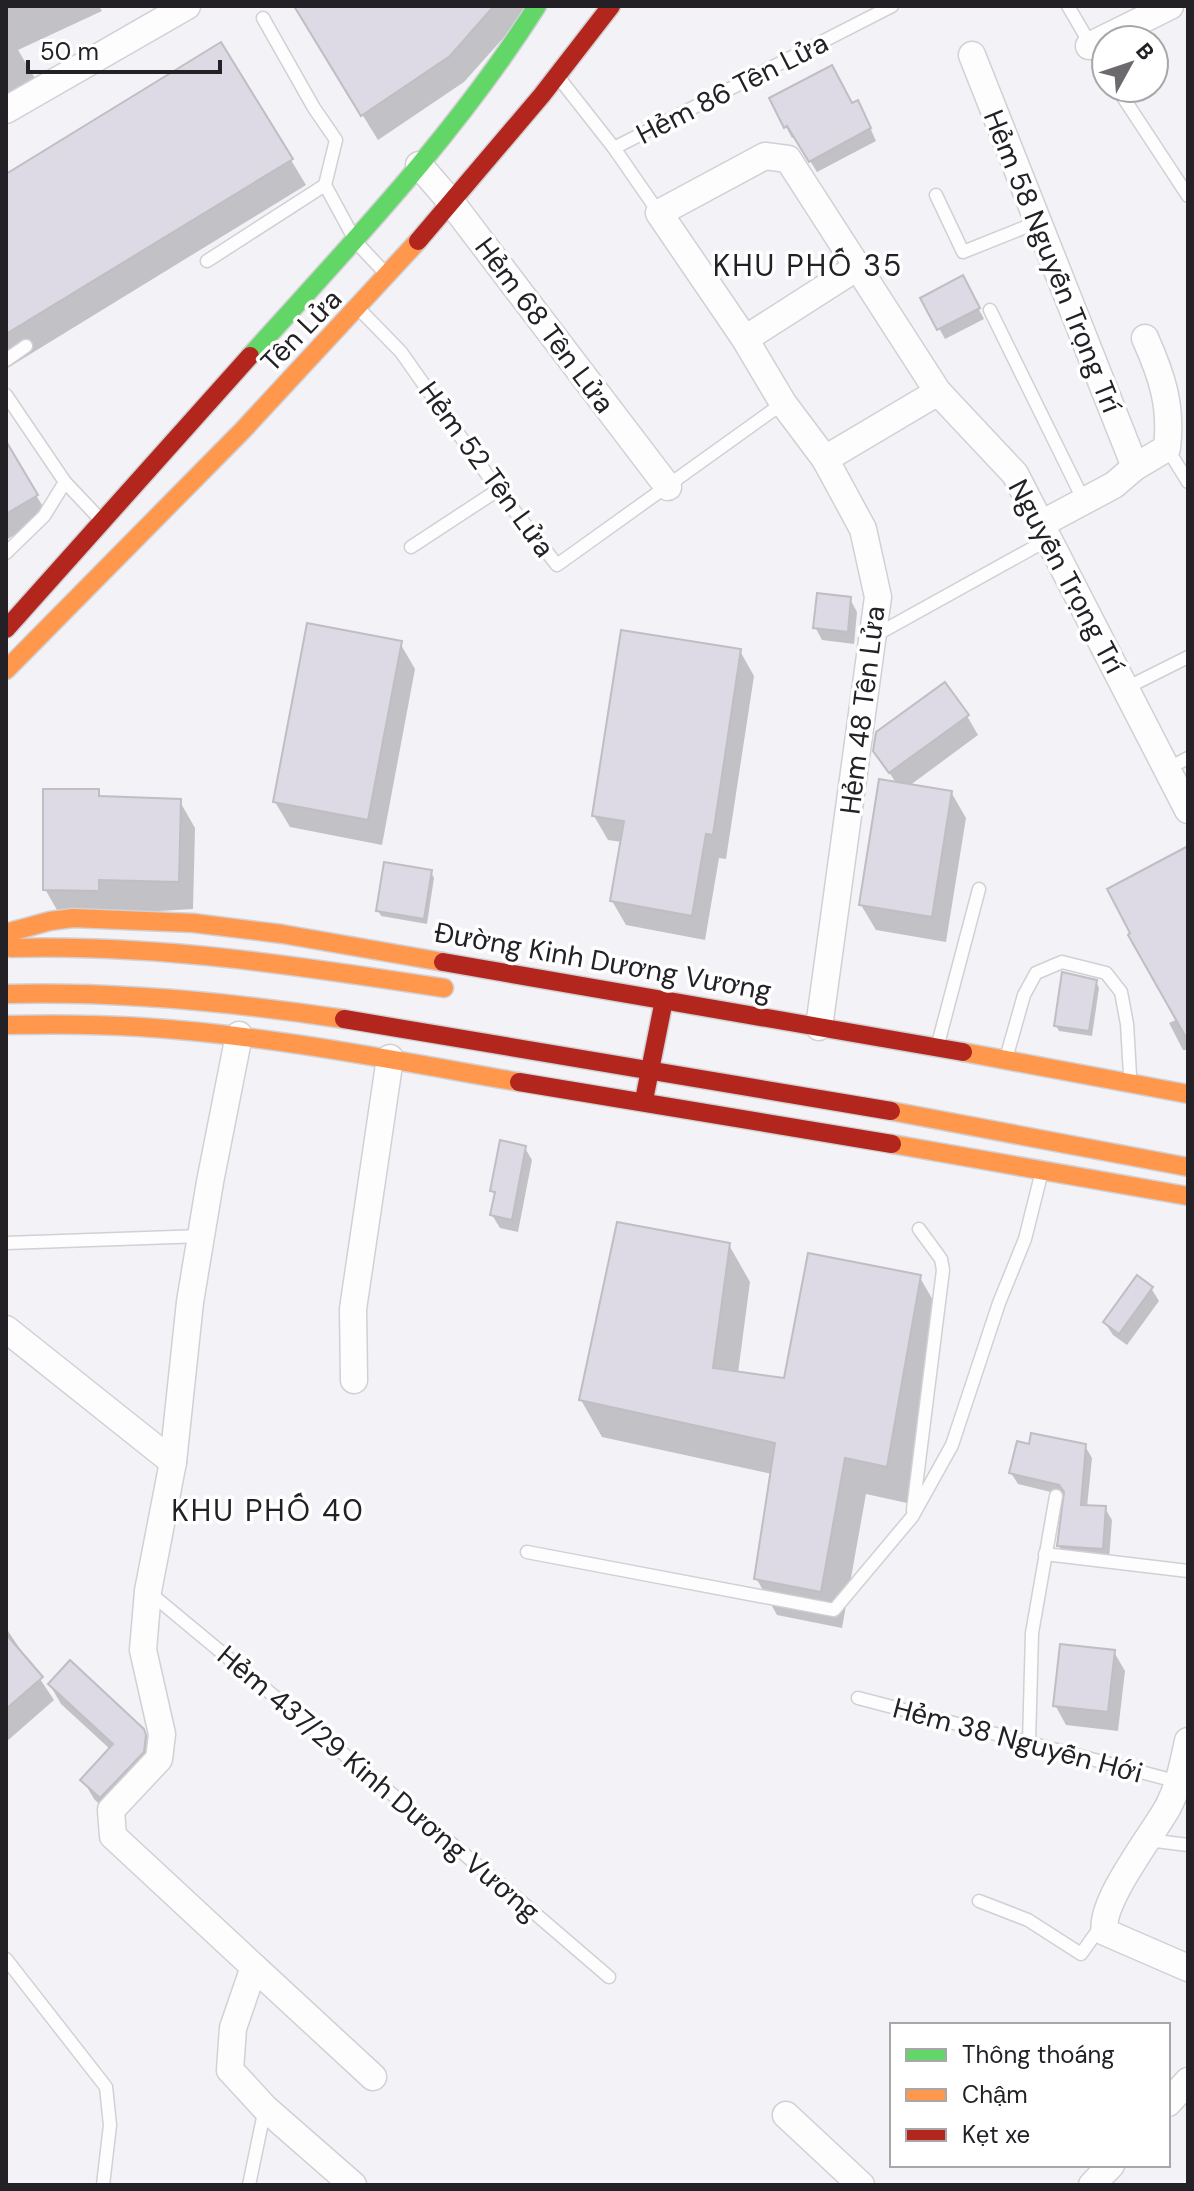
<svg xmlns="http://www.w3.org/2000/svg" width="1194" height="2191" viewBox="0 0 1194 2191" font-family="'DM Sans',sans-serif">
	<rect width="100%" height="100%" fill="#f3f2f7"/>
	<g fill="#0003">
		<path d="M 6,6 L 99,6 L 102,11 L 18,50 L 39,85 L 6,106 Z"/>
		<path d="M 295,6 L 532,6 L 464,82 L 378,140 Z"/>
		<path d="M 771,99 L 851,105 L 864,114 L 876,141 L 817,172 L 795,137 L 792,138 Z"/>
		<path d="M 291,160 L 306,185 L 6,369 L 6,177 Z"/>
		<path d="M 962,278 L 984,319 L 945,339 L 923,299 Z"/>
		<path d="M 6,445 L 48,515 L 6,540 Z"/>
		<path d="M 850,599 L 857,612 L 854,644 L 822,640 L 815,627 Z"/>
		<path d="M 400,643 L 415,669 L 382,845 L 290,827 L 275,802 Z"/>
		<path d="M 740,651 L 754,676 L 726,859 L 719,858 L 705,940 L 626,925 L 612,901 L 622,842 L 608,840 L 594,816 Z"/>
		<path d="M 967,716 L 978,735 L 909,786 L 951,792 L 966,818 L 946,942 L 876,930 L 861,905 L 896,783 L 875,750 Z"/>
		<path d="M 98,791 L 102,798 L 179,800 L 195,828 L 193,909 L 61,917 L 45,889 Z"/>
		<path d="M 1188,854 L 1188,1050 L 1183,1050 L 1169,1023 L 1178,1019 Z"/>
		<path d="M 431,872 L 434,878 L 427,924 L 381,916 L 378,910 Z"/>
		<path d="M 1096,982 L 1099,988 L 1092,1036 L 1059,1031 L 1056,1026 Z"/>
		<path d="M 525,1148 L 532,1160 L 518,1232 L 500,1228 L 492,1215 L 496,1197 L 492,1191 Z"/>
		<path d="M 729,1245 L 750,1282 L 738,1373 L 786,1380 L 919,1276 L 941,1314 L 907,1503 L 866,1494 L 842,1628 L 777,1615 L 756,1578 L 772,1474 L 602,1437 L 581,1400 Z"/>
		<path d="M 1151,1288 L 1159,1301 L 1127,1345 L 1113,1335 L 1105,1323 Z"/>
		<path d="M 1085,1446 L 1092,1458 L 1087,1507 L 1105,1508 L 1112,1520 L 1109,1560 L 1066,1558 L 1059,1546 L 1067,1496 L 1018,1484 L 1011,1473 L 1030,1447 Z"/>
		<path d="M 6,1628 L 54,1700 L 6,1742 Z"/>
		<path d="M 1114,1652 L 1125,1671 L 1118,1731 L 1066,1725 L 1055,1705 Z"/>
		<path d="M 50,1685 L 143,1730 L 154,1750 L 112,1816 L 94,1799 L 83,1780 L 111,1750 L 61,1704 Z"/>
	</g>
	<g fill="#ddd9e5" stroke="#bfbec2" stroke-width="2">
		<path d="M 294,6 L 494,6 L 450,56 L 361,116 Z"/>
		<path d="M 221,42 L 293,159 L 6,334 L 6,174 Z"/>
		<path d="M 832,65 L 852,103 L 858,100 L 871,128 L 809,162 L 787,126 L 784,128 L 769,98 Z"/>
		<path d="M 963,275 L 980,308 L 937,330 L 920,298 Z"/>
		<path d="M 6,441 L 38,495 L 6,514 Z"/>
		<path d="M 817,593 L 851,597 L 848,632 L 813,628 Z"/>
		<path d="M 307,623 L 402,641 L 368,820 L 273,802 Z"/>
		<path d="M 621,630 L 741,649 L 713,835 L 706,834 L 692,916 L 610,901 L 624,821 L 592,816 Z"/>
		<path d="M 945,682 L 969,715 L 889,773 L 873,751 L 876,732 Z"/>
		<path d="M 879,779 L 952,791 L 932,917 L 859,905 Z"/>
		<path d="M 43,789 L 99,789 L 99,796 L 181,799 L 179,882 L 99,880 L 99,891 L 43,890 Z"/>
		<path d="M 1188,846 L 1188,1041 L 1128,935 L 1130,933 L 1107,889 Z"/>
		<path d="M 384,862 L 432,870 L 424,919 L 376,911 Z"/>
		<path d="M 1062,972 L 1097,980 L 1089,1031 L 1054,1026 Z"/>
		<path d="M 500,1140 L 526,1146 L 512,1220 L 490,1215 L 495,1192 L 490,1191 Z"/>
		<path d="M 617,1222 L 730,1243 L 713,1368 L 784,1378 L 808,1253 L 921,1275 L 887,1467 L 845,1458 L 821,1592 L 754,1579 L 775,1443 L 579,1400 Z"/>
		<path d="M 1137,1275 L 1153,1287 L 1119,1334 L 1103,1322 Z"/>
		<path d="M 1031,1433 L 1086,1444 L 1081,1505 L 1106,1506 L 1103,1549 L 1057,1546 L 1064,1492 L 1059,1485 L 1009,1473 L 1017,1441 L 1029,1444 Z"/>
		<path d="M 6,1634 L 43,1677 L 6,1709 Z"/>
		<path d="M 1060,1644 L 1115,1650 L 1108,1712 L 1053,1706 Z"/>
		<path d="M 70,1660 L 144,1729 L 146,1735 L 144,1752 L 100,1798 L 80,1780 L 113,1744 L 48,1684 Z"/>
	</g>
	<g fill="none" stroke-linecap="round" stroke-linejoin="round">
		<g stroke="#d1d0d4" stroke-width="15">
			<g id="lane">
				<path d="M 1068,6 L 1106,71"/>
				<path d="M 263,18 L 314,108 L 336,140 L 325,185 L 356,242 L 386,274"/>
				<path d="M 559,78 L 614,148 L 659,213"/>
				<path d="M 1117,88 L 1188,196"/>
				<path d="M 614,148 L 892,6"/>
				<path d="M 936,195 L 963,252 L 1038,222"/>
				<path d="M 207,261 L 325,185"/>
				<path d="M 360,310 L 401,352 L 498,490 L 557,565 L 783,403"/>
				<path d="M 990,310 L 1084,501"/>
				<path d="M 6,360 L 26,346"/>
				<path d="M 6,395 L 65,482 L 44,516 L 6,553"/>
				<path d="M 1167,448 L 1188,482"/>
				<path d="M 65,482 L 99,518"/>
				<path d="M 411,547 L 498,490"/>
				<path d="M 874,636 L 1049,539"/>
				<path d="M 1126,688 L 1188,657"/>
				<path d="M 1167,769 L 1188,758"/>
				<path d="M 939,1040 L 979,889"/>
				<path d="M 1007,1055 L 1024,995 L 1036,973 L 1062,962 L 1106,973 L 1121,992 L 1127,1024 L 1130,1075"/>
				<path d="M 6,1243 L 202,1236"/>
				<path d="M 913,1510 L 943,1270 L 941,1259 L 919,1229"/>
				<path d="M 527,1552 L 834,1610 L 912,1517 L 952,1445 L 999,1303 L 1025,1239 L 1041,1175"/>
				<path d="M 1045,1554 L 1188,1571"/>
				<path d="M 150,1593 L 517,1898 L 609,1977"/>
				<path d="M 858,1698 L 1179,1782"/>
				<path d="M 1029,1743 L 1032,1633 L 1056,1496"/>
				<path d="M 1148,1840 L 1188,1845"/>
				<path d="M 979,1901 L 1028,1920 L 1081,1954 L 1101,1926"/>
				<path d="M 6,1959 L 106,2087 L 110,2125 L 103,2185"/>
				<path d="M 249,2185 L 265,2108"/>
			</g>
		</g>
		<g stroke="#d1d0d4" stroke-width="29">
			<g id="street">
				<path d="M 1089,46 L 1170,6"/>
				<path d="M 972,55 L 1135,467"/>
				<path d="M 6,110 L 187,6"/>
				<path d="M 419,165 L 451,202 L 668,487"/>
				<path d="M 745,339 L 859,266"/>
				<path d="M 825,459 L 938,392"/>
				<path d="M 1041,524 L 1114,485 L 1135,467 L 1167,448 C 1172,406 1162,376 1145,338"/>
				<path d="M 819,1027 L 878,597 L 863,529 L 825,459 L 783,403 L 745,339 L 659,213 L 765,156 L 788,159 L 938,392 L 1015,474 L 1188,810"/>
				<path d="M 239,1035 L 210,1182 L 190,1302 L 173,1462 L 148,1591 L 143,1650 L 162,1734 L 159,1759 L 111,1810 L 113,1836 L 254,1967 L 233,2028 L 230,2070 L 265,2108 L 353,2185"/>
				<path d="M 6,1329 L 173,1462"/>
				<path d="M 354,1380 L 353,1309 L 390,1058"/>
				<path d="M 1188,1741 C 1183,1764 1179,1786 1168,1807 C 1153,1834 1098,1904 1105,1932 L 1188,1968"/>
				<path d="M 254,1967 L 373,2077"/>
				<path d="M 1168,2103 L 1188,2081"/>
				<path d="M 786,2115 L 861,2185"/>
				<path d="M 1092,2185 L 1111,2165"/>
			</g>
		</g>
		<g stroke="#d1d0d4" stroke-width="21">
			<path id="fast" d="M 250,356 C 351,244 456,134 537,6"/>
		</g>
		<g stroke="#d1d0d4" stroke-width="21">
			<g id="slow">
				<path d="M 6,670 L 243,430 L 418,241"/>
				<path d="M 6,933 L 50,921 L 73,918 L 193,923 L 282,934 L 443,962"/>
				<path d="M 11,948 C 157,944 300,966 444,988"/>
				<path d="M 6,994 C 120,991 231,1002 344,1019"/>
				<path d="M 6,1025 C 51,1024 95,1024 140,1027 C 267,1035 393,1060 519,1082"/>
				<path d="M 963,1052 L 1188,1094"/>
				<path d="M 891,1111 L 1188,1167"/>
				<path d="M 892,1144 L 1188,1196"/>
			</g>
		</g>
		<g stroke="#d1d0d4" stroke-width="21">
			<g id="jam">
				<path d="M 418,241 L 542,95 L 611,6"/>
				<path d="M 6,629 L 250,356"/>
				<path d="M 443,962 L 963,1052"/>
				<path d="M 344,1019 L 891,1111"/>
				<path d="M 519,1082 L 892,1144"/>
				<path d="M 645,1095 L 664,1000"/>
			</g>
		</g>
		<use href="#lane" stroke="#fdfdfe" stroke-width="12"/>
		<use href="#street" stroke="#fdfdfe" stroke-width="26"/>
		<use href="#fast" stroke="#63d668" stroke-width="18"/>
		<use href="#slow" stroke="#ff974d" stroke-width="18"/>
		<use href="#jam" stroke="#b3261e" stroke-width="18"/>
	</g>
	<g text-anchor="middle" stroke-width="7" stroke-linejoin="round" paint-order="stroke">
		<g font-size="28" fill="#232125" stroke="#fff">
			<text transform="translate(732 88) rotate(-27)" y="10">Hẻm 86 Tên Lửa</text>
			<text transform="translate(1053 261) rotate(68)" y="10">Hẻm 58 Nguyễn Trọng Trí</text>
			<text transform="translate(545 325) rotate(53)" y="10">Hẻm 68 Tên Lửa</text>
			<text transform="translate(301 330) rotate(-46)" y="10">Tên Lửa</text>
			<text transform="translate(487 469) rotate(54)" y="10">Hẻm 52 Tên Lửa</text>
			<text transform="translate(1067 576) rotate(62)" y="10">Nguyễn Trọng Trí</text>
			<text transform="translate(862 710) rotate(-83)" y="10">Hẻm 48 Tên Lửa</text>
			<text transform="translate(603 961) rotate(10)" y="10">Đường Kinh Dương Vương</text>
			<text transform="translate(1018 1740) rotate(15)" y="10">Hẻm 38 Nguyễn Hới</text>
			<text transform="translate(379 1783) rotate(40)" y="10">Hẻm 437/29 Kinh Dương Vương</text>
		</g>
		<g font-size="30" letter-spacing="2" fill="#232125" stroke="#fff">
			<text x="808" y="276">KHU PHỐ 35</text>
			<text x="268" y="1521">KHU PHỐ 40</text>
		</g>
	</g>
	<rect width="1194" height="2191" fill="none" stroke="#232125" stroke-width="16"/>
	<rect x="890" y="2023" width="280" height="144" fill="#ffffff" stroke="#a7a6a8" stroke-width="2"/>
	<rect x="906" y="2049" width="40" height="12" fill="#63d668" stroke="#a7a6a8" stroke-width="2"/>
	<text x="962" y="2063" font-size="24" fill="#232125">Thông thoáng</text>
	<rect x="906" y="2089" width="40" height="12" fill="#ff974d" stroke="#a7a6a8" stroke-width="2"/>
	<text x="962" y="2103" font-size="24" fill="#232125">Chậm</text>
	<rect x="906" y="2129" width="40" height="12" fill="#b3261e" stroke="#a7a6a8" stroke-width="2"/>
	<text x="962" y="2143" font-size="24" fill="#232125">Kẹt xe</text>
	<g transform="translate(1130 64) rotate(50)"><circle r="38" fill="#ffffff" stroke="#a7a6a8" stroke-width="2"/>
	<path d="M0-6L14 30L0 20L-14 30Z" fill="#6c6a6e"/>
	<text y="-12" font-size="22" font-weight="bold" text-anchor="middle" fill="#232125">B</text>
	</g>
	<path d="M28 60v12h192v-12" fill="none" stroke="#232125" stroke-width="4"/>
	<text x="40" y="60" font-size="24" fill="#232125" stroke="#ffffff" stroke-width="6" paint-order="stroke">50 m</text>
</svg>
